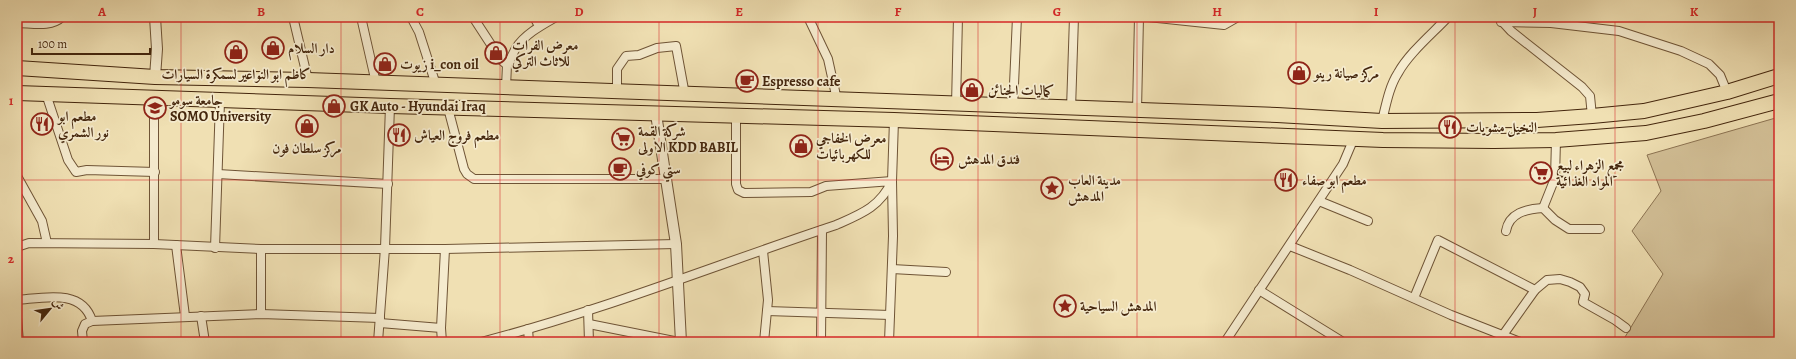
<svg xmlns="http://www.w3.org/2000/svg" width="1796" height="359" viewBox="0 0 1796 359" font-family="Alegreya,Amiri,serif">
	<rect width="100%" height="100%" fill="#f0e0b3"/>
	<filter id="stains"><feTurbulence type="fractalNoise" baseFrequency=".005" numOctaves="4"/><feColorMatrix values="0 0 0 0 .2 0 0 0 0 .09 0 0 0 0 .02 0 0 0 .5 -.17"/></filter>
	<radialGradient id="worn" r=".72"><stop offset=".6" stop-color="#630" stop-opacity="0"/><stop offset="1" stop-color="#630" stop-opacity=".3"/></radialGradient>
	<path fill="#d3c097" stroke="#8c7352" d="M 1779,117 L 1779,342 L 1622,342 L 1663,274 L 1632,231 L 1661,191 L 1647,155 Z"/>
	<g fill="none" stroke-linecap="round" stroke-linejoin="round">
		<g stroke="#6f5436" stroke-width="10">
			<g id="minor">
				<path d="M 293,17 L 308,80"/>
				<path d="M 361,17 L 376,83"/>
				<path d="M 411,17 L 419,32 L 436,85"/>
				<path d="M 473,17 L 501,60 L 507,65 L 506,87"/>
				<path d="M 534,17 L 539,26"/>
				<path d="M 808,17 L 828,59 L 837,100"/>
				<path d="M 1148,17 L 1224,25 L 1238,17"/>
				<path d="M 1498,17 L 1511,31 L 1582,87 L 1590,96 L 1592,116"/>
				<path d="M 1501,22 L 1551,23 L 1619,31 L 1681,51 L 1709,64 L 1720,75 L 1727,92"/>
				<path d="M 17,23 C 31,23 51,28 62,17"/>
				<path d="M 507,65 C 511,59 513,53 516,48 C 525,34 542,25 556,17"/>
				<path d="M 617,92 L 617,69 L 626,56 L 639,55 L 657,48 L 676,46 L 685,95"/>
				<path d="M 46,94 L 68,160 L 76,172 L 87,170 L 155,172"/>
				<path d="M 956,105 L 958,17"/>
				<path d="M 1013,107 L 1017,17"/>
				<path d="M 448,108 L 464,169 L 467,174 L 474,179 L 666,179"/>
				<path d="M 1071,109 L 1074,17"/>
				<path d="M 1137,111 L 1139,17"/>
				<path d="M 1382,121 C 1386,105 1389,87 1398,73 C 1409,53 1432,34 1448,17"/>
				<path d="M 218,174 L 388,184"/>
				<path d="M 17,176 L 42,221 L 47,243"/>
				<path d="M 1319,201 L 1368,221"/>
				<path d="M 1543,208 L 1555,178 L 1556,140"/>
				<path d="M 1506,231 C 1509,213 1526,209 1543,208 L 1555,220 L 1569,229 L 1600,229"/>
				<path d="M 154,244 L 154,98"/>
				<path d="M 176,245 L 185,316"/>
				<path d="M 1290,246 L 1350,270 L 1451,315 L 1520,342"/>
				<path d="M 17,247 L 29,243 L 154,244 L 261,249 L 445,249 L 676,244"/>
				<path d="M 215,248 L 220,101"/>
				<path d="M 261,249 L 261,314"/>
				<path d="M 763,251 L 768,300 L 764,342"/>
				<path d="M 892,269 L 946,272"/>
				<path d="M 1259,290 L 1343,342"/>
				<path d="M 1414,298 L 1438,240 L 1535,290"/>
				<path d="M 17,300 C 43,298 82,288 92,321"/>
				<path d="M 588,310 L 589,342"/>
				<path d="M 767,311 L 890,315"/>
				<path d="M 201,316 L 205,342"/>
				<path d="M 17,318 L 19,342"/>
				<path d="M 380,323 L 441,328 L 442,342"/>
				<path d="M 589,324 L 679,342"/>
				<path d="M 441,328 L 445,249"/>
				<path d="M 528,329 L 529,342"/>
				<path d="M 1503,335 L 1535,290 L 1547,280 L 1560,279 L 1570,282 L 1580,287 L 1585,294 L 1583,302 L 1615,320 L 1626,328"/>
				<path d="M 83,342 L 82,331 L 85,324 L 92,321 L 261,314 L 380,318"/>
				<path d="M 378,342 L 385,248 L 390,106"/>
				<path d="M 481,342 C 602,311 718,264 836,225 C 861,214 880,207 892,181 L 826,186 L 811,192 L 744,193 L 738,190 L 736,184 L 736,116"/>
				<path d="M 821,342 L 822,230"/>
				<path d="M 889,342 L 893,236 L 892,181 L 894,120"/>
				<path d="M 1225,342 L 1343,164 L 1354,138"/>
			</g>
		</g>
		<g stroke="#6f5436" stroke-width="12">
			<g id="tertiary">
				<path d="M 155,17 L 157,49 L 155,77"/>
				<path d="M 656,114 L 676,244 L 681,342"/>
			</g>
		</g>
		<g stroke="#44260d" stroke-width="16">
			<g id="trunk">
				<path d="M 17,68 L 155,77 L 308,80 L 1277,115 L 1382,121 L 1537,120 L 1592,116 L 1644,111 L 1727,92 L 1779,76"/>
				<path d="M 17,93 L 390,106 L 894,120 L 1383,140 L 1494,141 L 1556,140 L 1646,133 L 1704,121 L 1779,101"/>
			</g>
		</g>
		<use href="#minor" stroke="#f5ebce" stroke-width="8"/>
		<use href="#tertiary" stroke="#f5ebce" stroke-width="10"/>
		<use href="#trunk" stroke="#f0e0b3" stroke-width="14"/>
	</g>
	<path fill="none" stroke="#d62828" stroke-width="1" stroke-opacity="0.55" d="M 181,17 L 181,342M 341,17 L 341,342M 500,17 L 500,342M 659,17 L 659,342M 818,17 L 818,342M 978,17 L 978,342M 1137,17 L 1137,342M 1296,17 L 1296,342M 1455,17 L 1455,342M 1615,17 L 1615,342M 17,180 L 1779,180"/>
	<defs>
		<g id="shop-ring" transform="scale(1.15)"><circle r="9.5" fill="#f5ebce" stroke="#8f2418" stroke-width="1.5"/><path d="M-5-2.5h2.3a2.7 3.5 0 0 1 5.4 0H5L5.5 6h-11ZM-1.5-2.5h3a1.5 2.3 0 0 0-3 0Z" fill="#8f2418"/></g>
		<g id="cafe-ring" transform="scale(1.15)"><circle r="9.5" fill="#f5ebce" stroke="#8f2418" stroke-width="1.5"/><path d="M-5.5-4.5H6V0H3Q3 3.5 0 3.5H-2.5Q-5.5 3.5-5.5 0ZM3-3.2v2h1.7v-2ZM-6 4.5H4V6H-6Z" fill="#8f2418"/></g>
		<g id="university-ring" transform="scale(1.15)"><circle r="9.5" fill="#f5ebce" stroke="#8f2418" stroke-width="1.5"/><path d="M0-5L7-2L0 1L-7-2ZM-4 1L0 2.5L4 1V4Q0 6-4 4Z" fill="#8f2418"/></g>
		<g id="restaurant-ring" transform="scale(1.15)"><circle r="9.5" fill="#f5ebce" stroke="#8f2418" stroke-width="1.5"/><path d="M-5-6h1v4h1v-4h1v4h1v-4h1v5L-1.5 .5V6h-2V.5L-5-1ZM5-6V6H3V1.5H1.5Q1.5-4 5-6Z" fill="#8f2418"/></g>
		<g id="supermarket-ring" transform="scale(1.15)"><circle r="9.5" fill="#f5ebce" stroke="#8f2418" stroke-width="1.5"/><path d="M-6-5.5h2.5l.6 2H6L4.5 2H-2.5L-4.4-4H-6ZM-1.5 3.2a1.3 1.3 0 1 0 .1 0ZM3 3.2a1.3 1.3 0 1 0 .1 0Z" fill="#8f2418"/></g>
		<g id="hotel-ring" transform="scale(1.15)"><circle r="9.5" fill="#f5ebce" stroke="#8f2418" stroke-width="1.5"/><path d="M-6-4.5h1.5V1H6V5H4.5V3h-9V5H-6ZM-4 0a1.8 1.8 0 1 1 3.6 0ZM.5 0V-2.5h3Q6-2.5 6 0Z" fill="#8f2418"/></g>
		<g id="sight-ring" transform="scale(1.15)"><circle r="9.5" fill="#f5ebce" stroke="#8f2418" stroke-width="1.5"/><path d="M0-6L1.8-2.2L6-1.7L2.9 1.2L3.7 5.4L0 3.3L-3.7 5.4L-2.9 1.2L-6-1.7L-1.8-2.2Z" fill="#8f2418"/></g>
	</defs>
	<g fill-rule="evenodd">
		<use href="#shop-ring" x="273" y="48"/>
		<use href="#shop-ring" x="236" y="52"/>
		<use href="#shop-ring" x="496" y="53"/>
		<use href="#shop-ring" x="385" y="64"/>
		<use href="#shop-ring" x="1299" y="73"/>
		<use href="#cafe-ring" x="747" y="81"/>
		<use href="#shop-ring" x="972" y="90"/>
		<use href="#shop-ring" x="334" y="106"/>
		<use href="#university-ring" x="155" y="108"/>
		<use href="#restaurant-ring" x="42" y="124"/>
		<use href="#shop-ring" x="307" y="126"/>
		<use href="#restaurant-ring" x="1450" y="127"/>
		<use href="#restaurant-ring" x="399" y="135"/>
		<use href="#supermarket-ring" x="623" y="139"/>
		<use href="#shop-ring" x="801" y="146"/>
		<use href="#hotel-ring" x="942" y="159"/>
		<use href="#cafe-ring" x="620" y="169"/>
		<use href="#supermarket-ring" x="1541" y="173"/>
		<use href="#restaurant-ring" x="1286" y="180"/>
		<use href="#sight-ring" x="1052" y="188"/>
		<use href="#sight-ring" x="1065" y="306"/>
	</g>
	<g text-anchor="middle" stroke-width="3.5" stroke-linejoin="round" paint-order="stroke">
		<g font-size="14" font-weight="bold" fill="#44260d" stroke="#f5ebce" text-anchor="start">
			<text x="512" y="50">معرض الفرات<tspan x="512" dy="16">للاثاث التركي</tspan></text>
			<text x="288" y="53">دار السلام</text>
			<text x="400" y="69">زيوت i_con oil</text>
			<text x="1314" y="78">مركز صيانة رينو</text>
			<text x="236" y="79" text-anchor="middle">كاظم ابو النواعير لسمكرة السيارات</text>
			<text x="762" y="86">Espresso cafe</text>
			<text x="988" y="95">كماليات الجنائن</text>
			<text x="170" y="105">جامعة سومو<tspan x="170" dy="16">SOMO University</tspan></text>
			<text x="350" y="111">GK Auto - Hyundai Iraq</text>
			<text x="58" y="121">مطعم ابو<tspan x="58" dy="16">نور الشمري</tspan></text>
			<text x="1466" y="132">النخيل مشويات</text>
			<text x="638" y="136">شركة القمة<tspan x="638" dy="16">الاولى KDD BABIL</tspan></text>
			<text x="414" y="140">مطعم فروج العياش</text>
			<text x="816" y="143">معرض الخفاجي<tspan x="816" dy="16">للكهربائيات</tspan></text>
			<text x="307" y="153" text-anchor="middle">مركز سلطان فون</text>
			<text x="958" y="164">فندق المدهش</text>
			<text x="1556" y="170">مجمع الزهراء لبيع<tspan x="1556" dy="16">المواد الغذائية</tspan></text>
			<text x="636" y="174">ستي كوفي</text>
			<text x="1068" y="185">مدينة العاب<tspan x="1068" dy="16">المدهش</tspan></text>
			<text x="1302" y="185">مطعم ابو صفاء</text>
			<text x="1080" y="311">المدهش السياحية</text>
		</g>
	</g>
	<rect width="1796" height="359" fill="none" stroke="#f0e0b3" stroke-width="44"/>
	<g transform="translate(50 309) rotate(61)" stroke="#f5ebce" stroke-width="3" paint-order="stroke">
	<path d="M0-3L7 15L0 10L-7 15Z" fill="#44260d"/>
	<text y="-6" font-size="11" font-weight="bold" text-anchor="middle" fill="#44260d">ش</text>
	</g>
	<path d="M32 48v6h118v-6" fill="none" stroke="#44260d" stroke-width="2"/>
	<text x="38" y="48" font-size="12" fill="#44260d" stroke="#f5ebce" stroke-width="3" paint-order="stroke">100 m</text>
	<rect x="22" y="22" width="1752" height="315" fill="none" stroke="#d62828" stroke-width="1.5"/>
	<g font-size="13" text-anchor="middle" font-weight="bold" fill="#d62828">
		<text x="102" y="16">A</text>
		<text x="261" y="16">B</text>
		<text x="420" y="16">C</text>
		<text x="579" y="16">D</text>
		<text x="739" y="16">E</text>
		<text x="898" y="16">F</text>
		<text x="1057" y="16">G</text>
		<text x="1217" y="16">H</text>
		<text x="1376" y="16">I</text>
		<text x="1535" y="16">J</text>
		<text x="1694" y="16">K</text>
		<text x="11" y="105">1</text>
		<text x="11" y="263">2</text>
	</g>
	<rect width="100%" height="100%" filter="url(#stains)"/>
	<rect width="100%" height="100%" fill="url(#worn)"/>
</svg>
